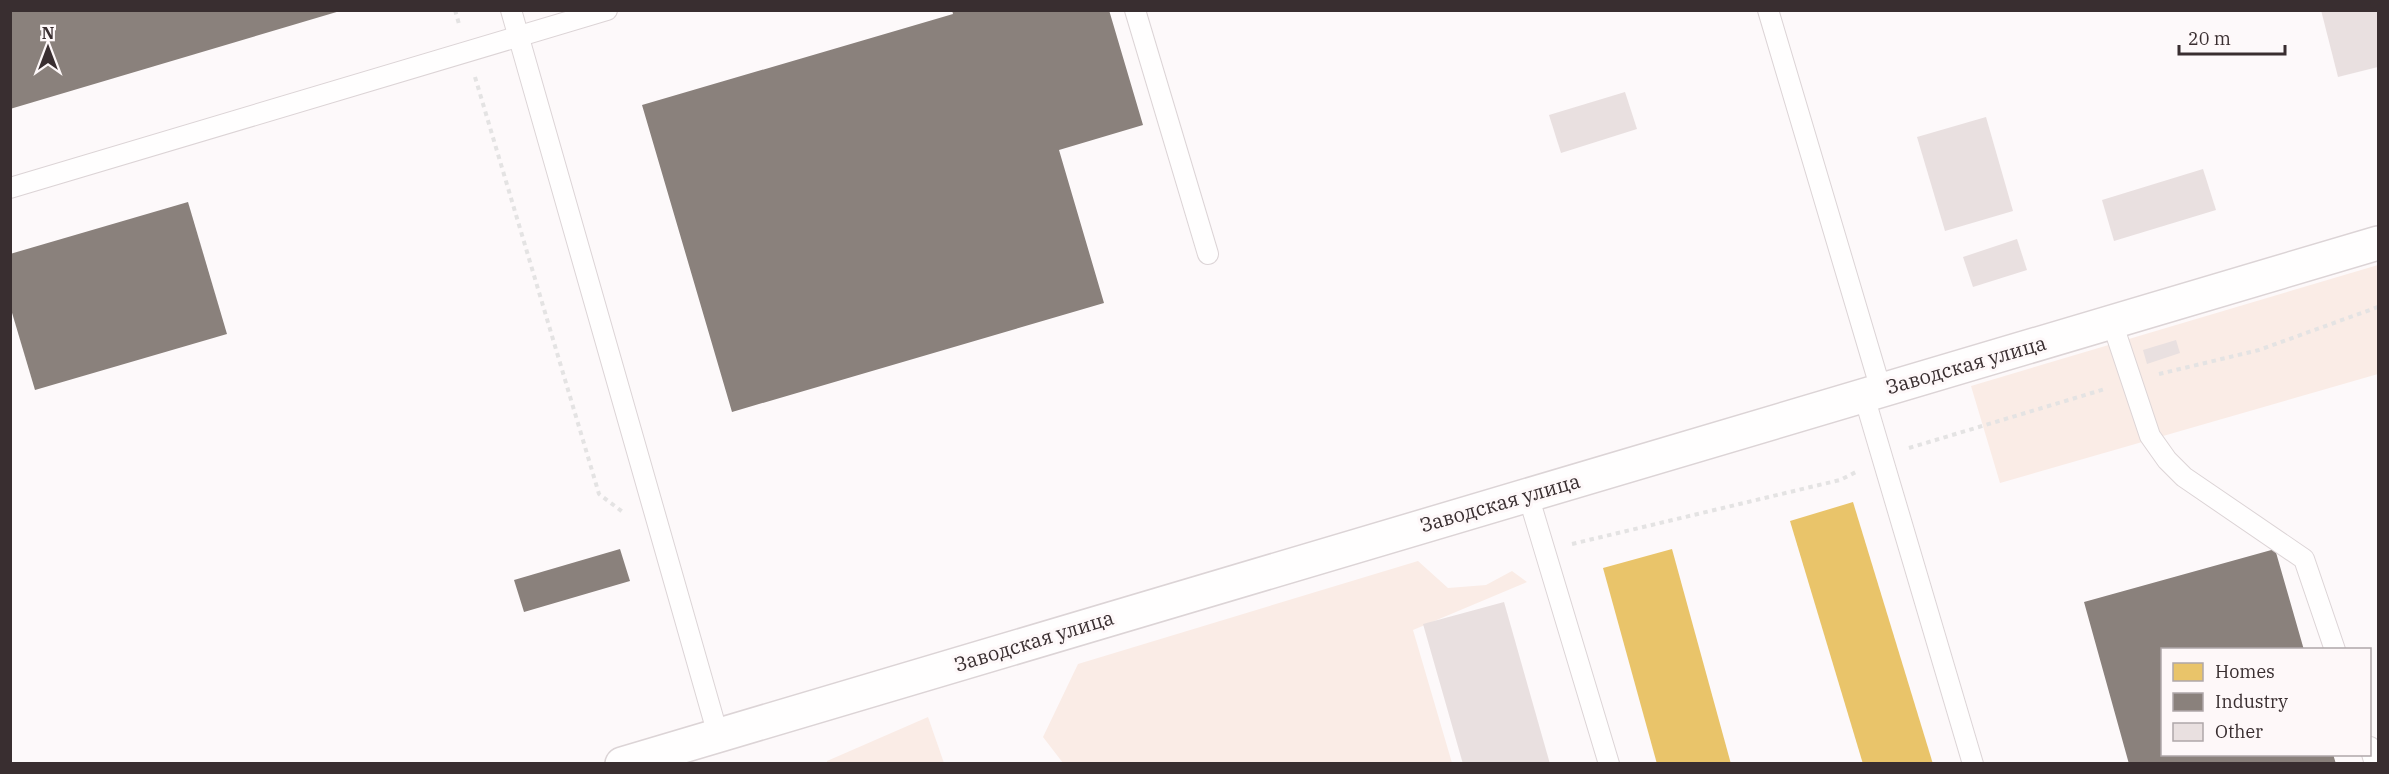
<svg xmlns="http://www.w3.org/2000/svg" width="2389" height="774" viewBox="0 0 2389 774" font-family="'IBM Plex Serif',serif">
	<rect width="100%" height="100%" fill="#fdf9fa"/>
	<g fill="#faece6">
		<path d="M 2378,265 L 2378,374 L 2000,483 L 1971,386 Z"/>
		<path d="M 1418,561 L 1448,588 L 1486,585 L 1512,571 L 1527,582 L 1413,630 L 1452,763 L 1063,763 L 1043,737 L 1078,664 Z"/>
		<path d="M 928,717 L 944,763 L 827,763 L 827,761 Z"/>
	</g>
	<g fill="#e9c46a">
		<path d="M 1853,502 L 1933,764 L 1863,764 L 1790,521 Z"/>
		<path d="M 1672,549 L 1731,764 L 1657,764 L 1603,568 Z"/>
	</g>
	<g fill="#8a817c">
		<path d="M 10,10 L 340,10 L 340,11 L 10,109 Z"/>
		<path d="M 952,10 L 1109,10 L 1143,125 L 1059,150 L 1104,303 L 732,412 L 642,105 L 953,14 Z"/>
		<path d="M 188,202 L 227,334 L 35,390 L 10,306 L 10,254 Z"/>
		<path d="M 620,549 L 630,581 L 524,612 L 514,580 Z"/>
		<path d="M 2275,549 L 2304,650 L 2162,650 L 2162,754 L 2333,754 L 2336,764 L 2129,764 L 2084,602 Z"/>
	</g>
	<g fill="#e9e0e0">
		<path d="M 2321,10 L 2378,10 L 2378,67 L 2338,77 Z"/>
		<path d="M 1625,92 L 1637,129 L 1561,153 L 1549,115 Z"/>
		<path d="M 1986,117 L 2013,211 L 1945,231 L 1917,137 Z"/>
		<path d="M 2203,169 L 2216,210 L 2114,241 L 2102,200 Z"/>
		<path d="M 2017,239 L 2027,270 L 1973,287 L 1963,257 Z"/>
		<path d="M 2176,340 L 2180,353 L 2147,364 L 2143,350 Z"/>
		<path d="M 1504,602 L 1550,764 L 1463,764 L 1423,624 Z"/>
	</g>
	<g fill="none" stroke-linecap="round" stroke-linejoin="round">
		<g stroke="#dcd4d6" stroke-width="22">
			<g id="service">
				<path d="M 511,10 L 718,735"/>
				<path d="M 1135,10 L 1208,254"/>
				<path d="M 1768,10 L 1881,390"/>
				<path d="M 10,188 L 607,10"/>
				<path d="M 2112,322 L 2150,436 L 2167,460 L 2184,477 L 2304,559 L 2335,650"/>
				<path d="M 1864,396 L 1973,764"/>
				<path d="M 1528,495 L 1609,764"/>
				<path d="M 2370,747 L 2375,764"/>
			</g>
		</g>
		<g stroke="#dcd4d6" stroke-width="36">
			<path id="tertiary" d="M 622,764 L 2378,243"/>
		</g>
		<g stroke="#e4e3e3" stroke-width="4" stroke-dasharray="4.5 4.5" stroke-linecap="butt">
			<path d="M 455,10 L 459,24"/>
			<path d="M 475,77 L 599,494 L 624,513"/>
			<path d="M 2159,374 L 2259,350 L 2378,307"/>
			<path d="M 1909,448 L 2105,389"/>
			<path d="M 1572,544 L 1840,480 L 1858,471"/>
		</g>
		<use href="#service" stroke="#fffefe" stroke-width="20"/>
		<use href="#tertiary" stroke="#fffefe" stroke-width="33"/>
	</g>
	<g text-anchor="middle" stroke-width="6" stroke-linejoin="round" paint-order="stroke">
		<g font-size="20" fill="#392e30" stroke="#fef8f9">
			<text transform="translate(1966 365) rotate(-16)" y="7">Заводская улица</text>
			<text transform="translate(1500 503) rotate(-16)" y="7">Заводская улица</text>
			<text transform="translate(1034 641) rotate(-17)" y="7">Заводская улица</text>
		</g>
	</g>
	<rect width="2389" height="774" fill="none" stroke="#392e30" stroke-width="24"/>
	<rect x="2161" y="648" width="210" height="108" fill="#fef8f9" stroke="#afa7a9" stroke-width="1.5"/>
	<rect x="2173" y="663" width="30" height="18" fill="#e9c46a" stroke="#afa7a9" stroke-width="1.5"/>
	<text x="2215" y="678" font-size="18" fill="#392e30">Homes</text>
	<rect x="2173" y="693" width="30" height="18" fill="#8a817c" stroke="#afa7a9" stroke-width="1.5"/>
	<text x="2215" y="708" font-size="18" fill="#392e30">Industry</text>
	<rect x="2173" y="723" width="30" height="18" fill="#e9e0e0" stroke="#afa7a9" stroke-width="1.5"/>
	<text x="2215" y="738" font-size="18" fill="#392e30">Other</text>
	<g transform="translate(48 48)" stroke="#fef8f9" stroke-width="4.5" paint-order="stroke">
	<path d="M0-4.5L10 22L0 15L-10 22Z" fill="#392e30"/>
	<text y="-9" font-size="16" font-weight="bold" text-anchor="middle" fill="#392e30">N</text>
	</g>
	<path d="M2179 45v9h106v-9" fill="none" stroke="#392e30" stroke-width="3"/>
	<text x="2188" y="45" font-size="18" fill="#392e30" stroke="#fef8f9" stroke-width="4.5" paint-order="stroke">20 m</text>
</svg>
